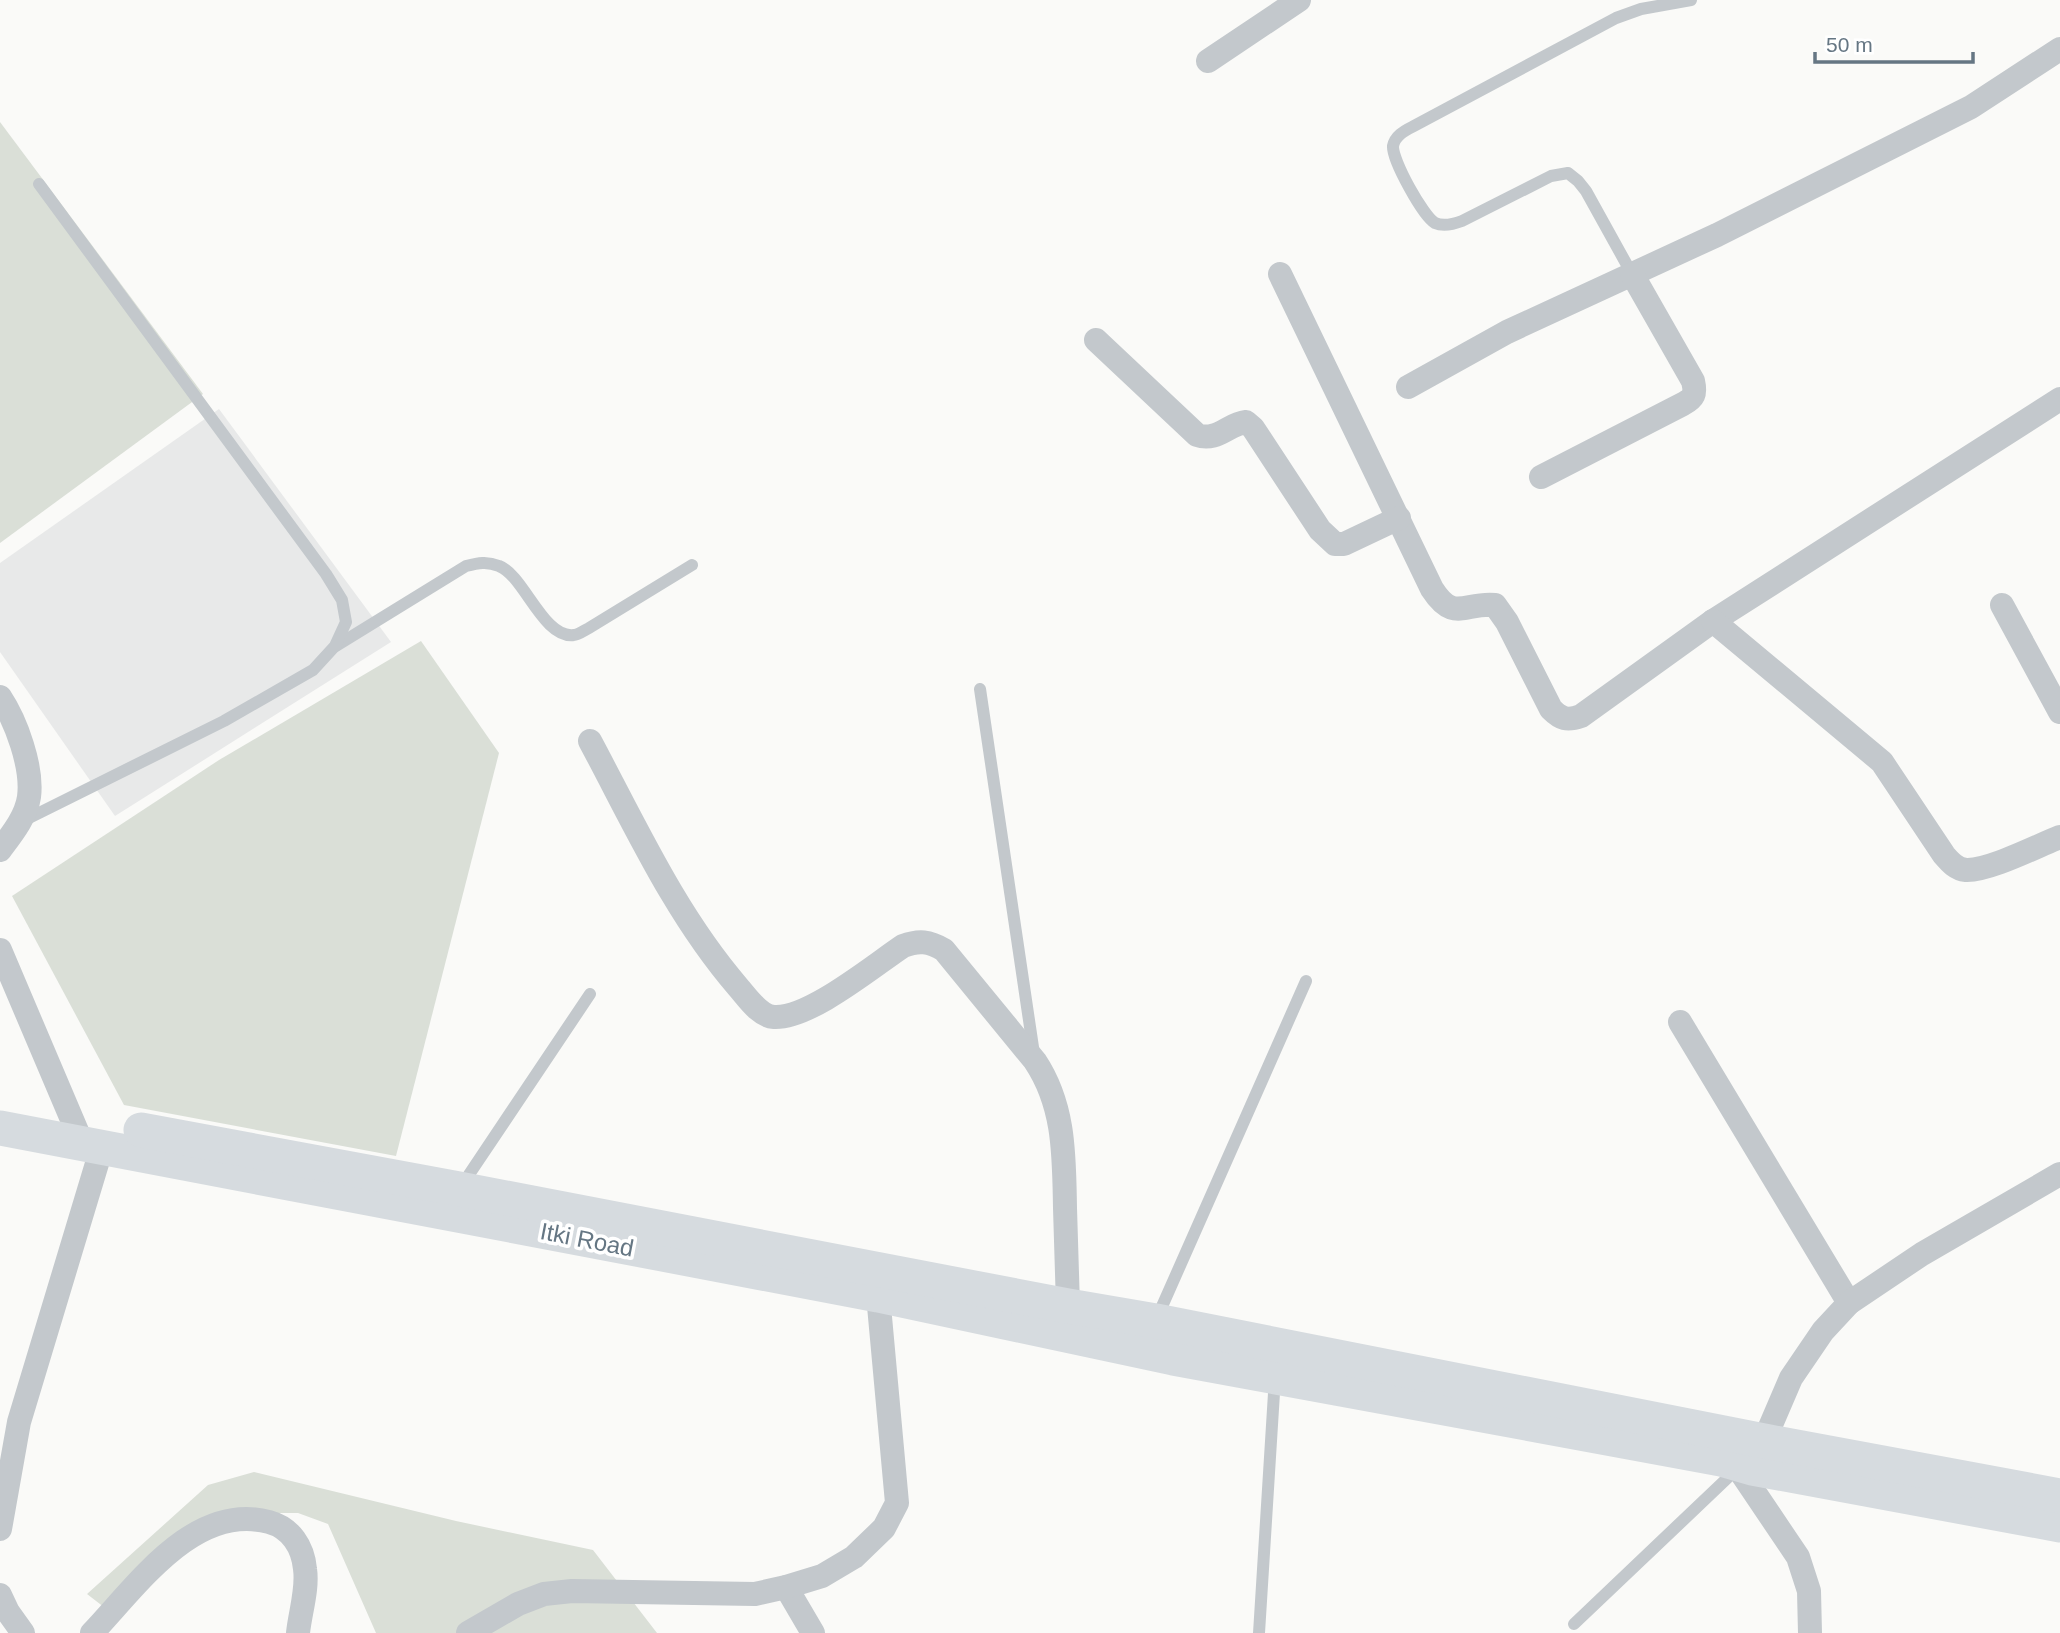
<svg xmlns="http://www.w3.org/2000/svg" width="2060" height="1633" viewBox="0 0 2060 1633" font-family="Arial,sans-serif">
	<rect width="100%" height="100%" fill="#fafaf8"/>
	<path fill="#e8e9e9" d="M 219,409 L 391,642 L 115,816 L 0,652 L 0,563 Z"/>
	<g fill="#dadfd7">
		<path d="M 0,122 L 203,394 L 0,543 Z"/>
		<path d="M 421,641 L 499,753 L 396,1156 L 124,1105 L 12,896 L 219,760 Z"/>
		<path d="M 254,1472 L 456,1521 L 593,1550 L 657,1633 L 376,1633 L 328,1524 L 298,1513 L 230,1513 L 109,1611 L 87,1594 L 208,1485 Z"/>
	</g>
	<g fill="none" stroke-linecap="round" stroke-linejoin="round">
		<g stroke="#c3c8cc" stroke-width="12">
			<path d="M 1632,274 L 1586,191 L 1578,181 L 1568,173 L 1551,176 L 1462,221 C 1454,224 1444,227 1435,223 C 1423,216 1392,160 1393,146 C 1395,136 1404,131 1412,127 L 1616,18 L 1641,9 L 1691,0"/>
			<path d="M 336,646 L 466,566 C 478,563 487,561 499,566 C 524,575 543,639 574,635 C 578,635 585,630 589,628 L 692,565"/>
			<path d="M 980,689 L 1034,1054"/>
			<path d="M 23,821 L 224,721 L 313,670 L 335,646 L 346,622 L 342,600 L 326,574 L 39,184"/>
			<path d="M 462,1185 L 590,994"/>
			<path d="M 1156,1320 L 1306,981"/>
			<path d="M 1574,1624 L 1738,1468"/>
			<path d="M 1259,1633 L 1275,1377"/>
		</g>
		<g stroke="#c3c8cc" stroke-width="24">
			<path d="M 1208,61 L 1299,0"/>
			<path d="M 1280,274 L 1432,589 C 1454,623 1464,602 1495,605 L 1507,622 L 1551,709 C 1561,719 1567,721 1581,716 L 1713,621 L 2060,399"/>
			<path d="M 1096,340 L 1197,435 C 1217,442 1228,424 1246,422 L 1253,428 L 1320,530 L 1335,544 L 1344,544 L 1399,518"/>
			<path d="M 1408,387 L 1507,332 L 1717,235 L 1971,107 L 2060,49"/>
			<path d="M 1541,477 L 1683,404 C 1694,398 1696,394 1693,381 L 1632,274"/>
			<path d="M 2002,605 L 2060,712"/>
			<path d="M 1713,621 L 1882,762 L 1944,855 C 1950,862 1956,869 1966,870 C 1989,871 2037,846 2060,837"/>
			<path d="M 0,697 C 16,721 33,767 29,797 C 26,817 12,834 0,850"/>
			<path d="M 590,741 C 635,825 675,914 738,987 C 747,997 759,1016 774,1017 C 809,1019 873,966 903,946 C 919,940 929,941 944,950 L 1035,1061 C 1065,1106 1064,1156 1065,1208 C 1066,1241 1067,1274 1068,1306"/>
			<path d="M 0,950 L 82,1143"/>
			<path d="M 1680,1022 L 1849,1303"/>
			<path d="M 1758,1455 L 1791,1378 L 1823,1331 L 1849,1303 L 1922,1254 L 2060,1174"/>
			<path d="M 1728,1462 L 1738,1468 L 1798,1557 L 1809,1591 L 1810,1633"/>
			<path d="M 0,1529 L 19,1422 L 102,1147"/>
			<path d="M 786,1587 L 813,1633"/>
			<path d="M 0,1595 L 8,1612 L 23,1633"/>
			<path d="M 92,1633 C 137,1586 194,1502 269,1522 C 291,1528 303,1547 305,1569 C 308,1589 300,1613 298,1633"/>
			<path d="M 468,1633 L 518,1604 L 544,1594 L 572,1591 L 755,1594 L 786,1587 L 822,1576 L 854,1557 L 884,1528 L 897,1503 L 878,1295"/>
		</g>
		<g stroke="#d6dbdf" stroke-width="35">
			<path d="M 0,1128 L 878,1295 L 1173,1358 L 1721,1459 L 1752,1468 L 2060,1525"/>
			<path d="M 141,1130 L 459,1189 L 1068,1306 L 1156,1321 L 1764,1441 L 2060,1496"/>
		</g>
	</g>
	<g text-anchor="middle" stroke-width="7" stroke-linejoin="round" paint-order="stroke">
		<g font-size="24" fill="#657683" stroke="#fff">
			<text transform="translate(587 1240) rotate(11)" y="8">Itki Road</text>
		</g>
	</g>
	<path d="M1815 52v10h158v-10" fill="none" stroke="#657683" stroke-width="3.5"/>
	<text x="1826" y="52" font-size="21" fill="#657683" stroke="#ffffff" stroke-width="5" paint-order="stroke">50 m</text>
</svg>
